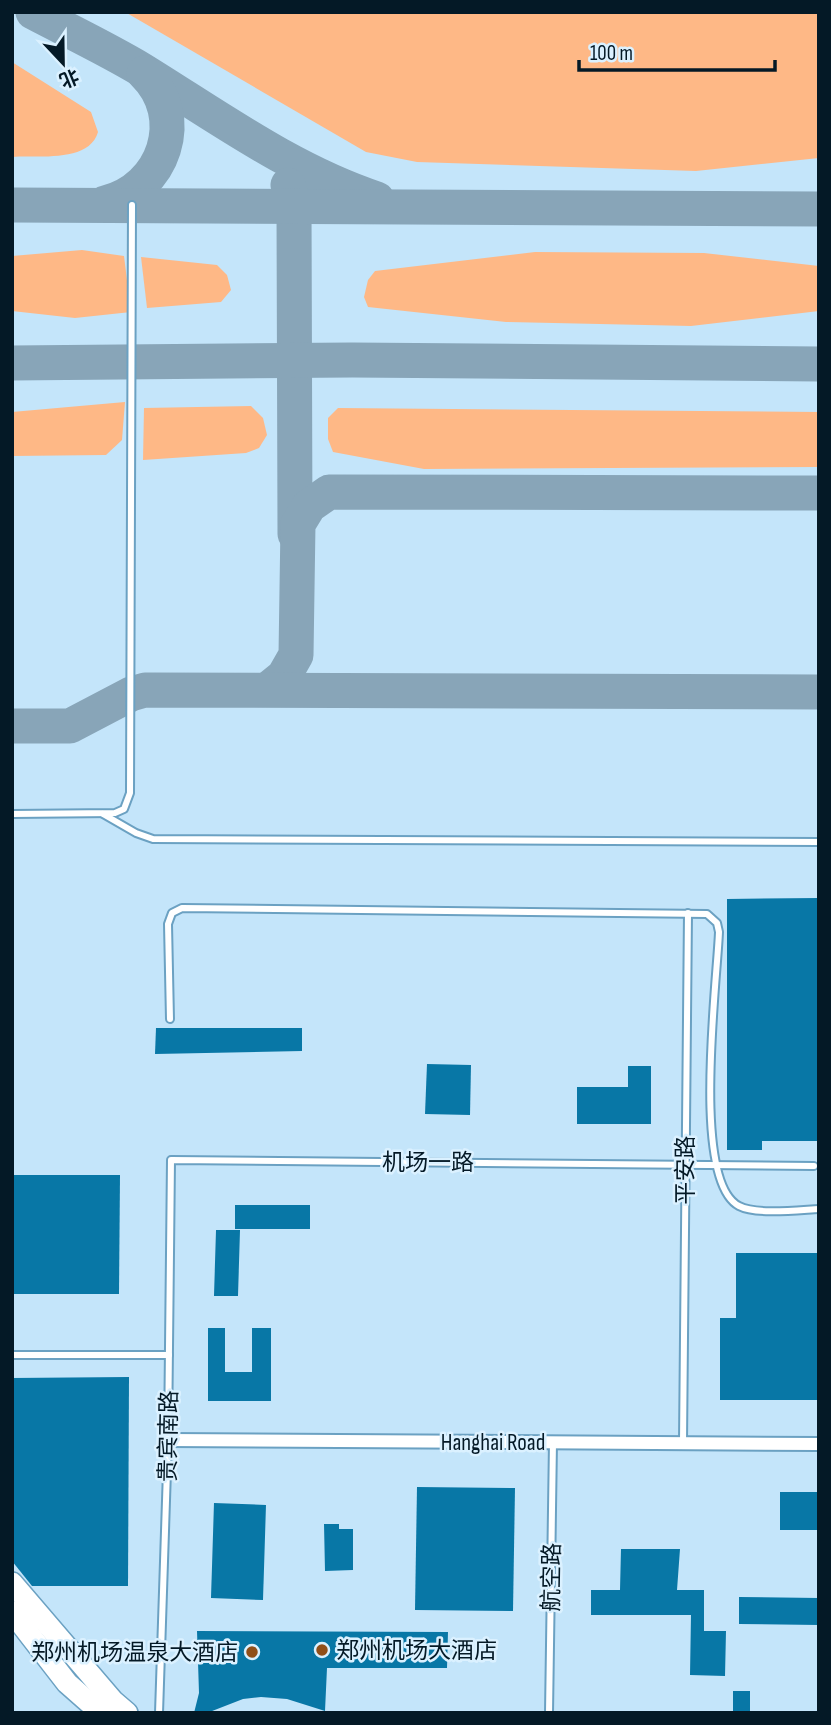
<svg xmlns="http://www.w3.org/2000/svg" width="831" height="1725" viewBox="0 0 831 1725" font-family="'Sofia Sans Condensed','Noto Sans SC',sans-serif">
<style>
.green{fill:#feb886}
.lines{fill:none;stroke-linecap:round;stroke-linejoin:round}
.taxiway{stroke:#88a5b8;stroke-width:35}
.building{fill:#0877a6}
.lane-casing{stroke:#6ba1c2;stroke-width:10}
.street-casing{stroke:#6ba1c2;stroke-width:16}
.primary-casing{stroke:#6ba1c2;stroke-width:24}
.lane{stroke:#fff;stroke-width:6}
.street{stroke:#fff;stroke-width:12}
.primary{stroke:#fff;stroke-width:21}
.poi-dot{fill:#904f19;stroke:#dbf1ff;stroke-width:2.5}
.labels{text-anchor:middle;stroke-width:5;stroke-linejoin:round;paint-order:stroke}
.street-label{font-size:23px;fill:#041926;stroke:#dbf1ff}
.poi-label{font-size:23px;fill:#041926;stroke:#dbf1ff;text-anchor:start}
</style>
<rect width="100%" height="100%" fill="#c4e5fa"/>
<g class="green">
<path d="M125,12H819V158L696,171L417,162L366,152Z"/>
<path d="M12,62L91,112L98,132C89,163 38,155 12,157Z"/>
<path d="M82,250L124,256L131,312L75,318L12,311V256Z"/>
<path d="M535,252L704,253L819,266V311L691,326L506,322L368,307L364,297L368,280L375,271Z"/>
<path d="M141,257L217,265L227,275L231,290L221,302L147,308Z"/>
<path d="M125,402L122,440L106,455L12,456V412Z"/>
<path d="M251,406L263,418L267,435L259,448L246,453L143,460L144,408Z"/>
<path d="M338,408L819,412V467L424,469L333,452L328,439V418Z"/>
</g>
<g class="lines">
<g class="taxiway">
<path d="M33,12C69,31 107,49 142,70C218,117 292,171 377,199"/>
<path d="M288,185L294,206L295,534"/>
<path d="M105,203C164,189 189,117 144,73"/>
<path d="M12,205L819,209"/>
<path d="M12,363L352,360L819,364"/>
<path d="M268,689L284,676L296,655L298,524L309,506L329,492L819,493"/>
<path d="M12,726H70L131,694L145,690L819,692"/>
</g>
</g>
<g class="building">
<path d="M819,898V1141H762V1150H727V899Z"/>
<path d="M156,1028H302V1051L155,1054Z"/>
<path d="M427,1064L471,1065L470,1115L425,1114Z"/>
<path d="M628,1066H651V1124H577V1087H628Z"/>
<path d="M12,1175H120L119,1294H12Z"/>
<rect x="235" y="1205" width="75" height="24"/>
<path d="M216,1230H240L238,1296H214Z"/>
<path d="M736,1253H819V1400H720V1318H736Z"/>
<path d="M208,1328H225V1372H252V1328H271V1401H208Z"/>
<path d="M129,1377L128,1586H32L12,1561V1378Z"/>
<path d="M417,1487L515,1488L513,1611L415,1610Z"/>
<rect x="780" y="1492" width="39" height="38"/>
<path d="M214,1503L266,1505L263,1600L211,1598Z"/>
<path d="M324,1524H339V1529H353V1570L325,1571Z"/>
<path d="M621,1549H680L677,1590H704V1631H726L725,1676L690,1675L691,1615H591V1590H620Z"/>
<path d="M739,1597L819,1598V1625L739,1624Z"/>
<path d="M197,1631L448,1632L447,1668H327L325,1711L287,1699L261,1697L243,1699L207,1713H194L199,1693Z"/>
<rect x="733" y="1691" width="17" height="22"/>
</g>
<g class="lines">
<defs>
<g id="lane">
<path d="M12,814L115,813L124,809L130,793L132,205"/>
<path d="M103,814L136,833L153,839L819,842"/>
<path d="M170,1019L168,924L172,913L182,908L707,914L717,923L719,932C717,983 691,1181 739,1206C756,1215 799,1210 819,1209"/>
<path d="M12,1355H169"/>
<path d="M683,1443L688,913"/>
<path d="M159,1713L168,1440L171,1160L814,1166"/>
<path d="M549,1713L553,1442"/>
</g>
<path id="street" d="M168,1440L819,1444"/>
<g id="primary">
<path d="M12,1583L113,1701L127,1713"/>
<path d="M12,1612L67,1683L101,1713"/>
</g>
</defs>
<use href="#lane" class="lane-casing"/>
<use href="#street" class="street-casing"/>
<use href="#primary" class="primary-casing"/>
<use href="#lane" class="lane"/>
<use href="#street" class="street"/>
<use href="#primary" class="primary"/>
</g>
<g class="poi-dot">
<circle cx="322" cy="1650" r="7"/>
<circle cx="252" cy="1652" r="7"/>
</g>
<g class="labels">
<g class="street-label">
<text x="428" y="1170">机场一路</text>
<text transform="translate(685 1170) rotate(-90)" y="8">平安路</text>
<text transform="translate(168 1436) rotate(-89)" y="8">贵宾南路</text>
<text x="493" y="1450">Hanghai Road</text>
<text transform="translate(551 1577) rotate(-89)" y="8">航空路</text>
</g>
<g class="poi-label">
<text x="336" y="1658">郑州机场大酒店</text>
<text x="238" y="1660" text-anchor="end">郑州机场温泉大酒店</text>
</g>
</g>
<rect width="831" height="1725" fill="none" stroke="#041926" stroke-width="28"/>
<g transform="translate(63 63) rotate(158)" stroke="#dbf1ff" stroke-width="5" paint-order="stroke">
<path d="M0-5L12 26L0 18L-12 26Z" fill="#041926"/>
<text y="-10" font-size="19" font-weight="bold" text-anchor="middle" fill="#041926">北</text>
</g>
<path d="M579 60v10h196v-10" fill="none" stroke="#041926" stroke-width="3.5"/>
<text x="590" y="60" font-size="21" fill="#041926" stroke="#dbf1ff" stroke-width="5" paint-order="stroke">100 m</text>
</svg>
